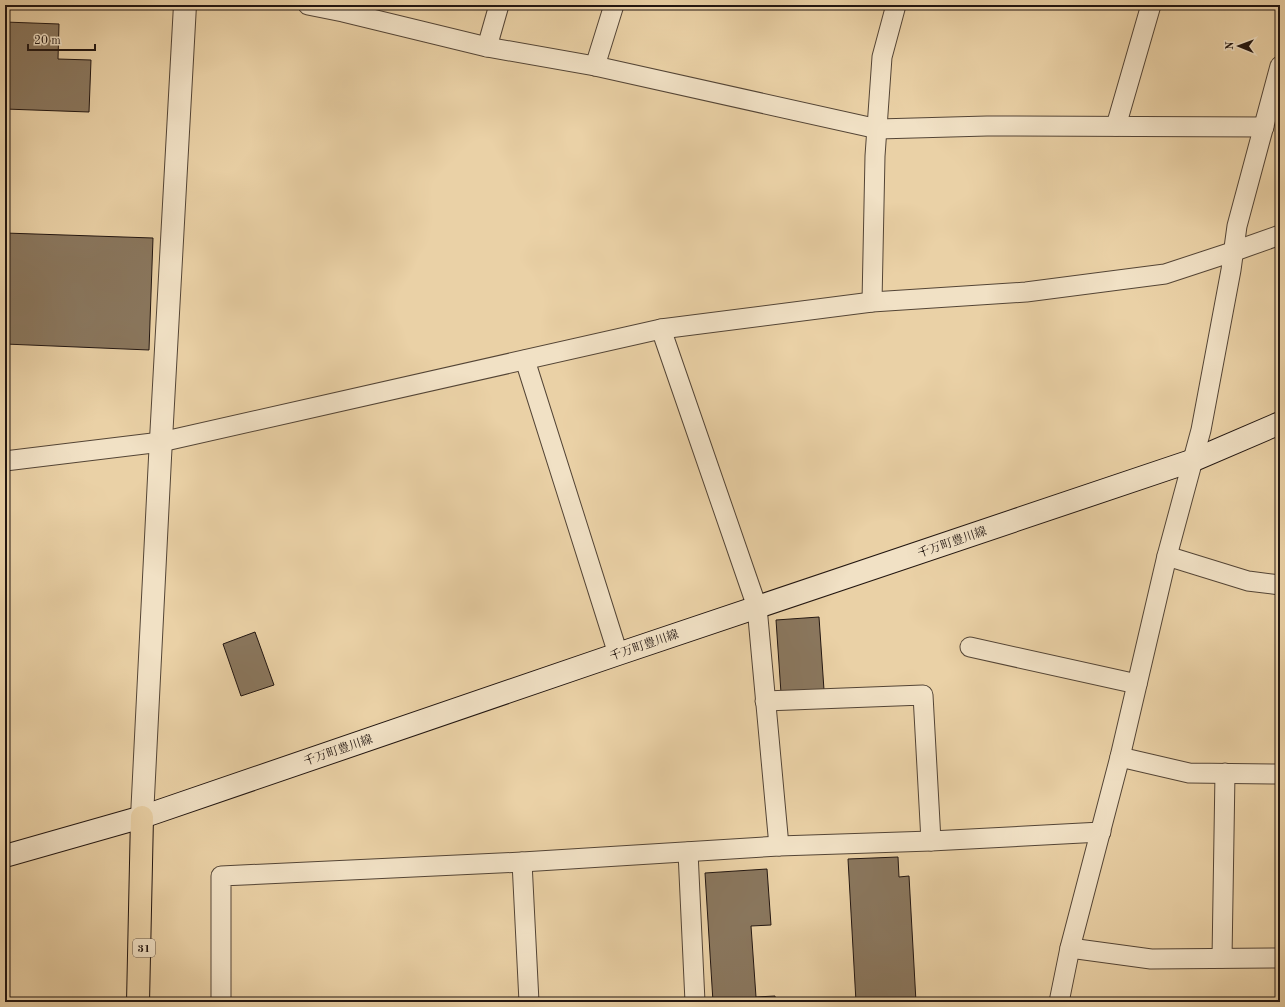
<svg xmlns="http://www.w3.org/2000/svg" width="1285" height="1007" viewBox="0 0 1285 1007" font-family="'Old Standard TT','Noto Serif JP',serif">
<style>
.building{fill:#8a775e;stroke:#221611}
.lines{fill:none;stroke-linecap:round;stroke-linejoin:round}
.minor-casing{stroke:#544536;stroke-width:21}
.tertiary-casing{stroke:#544536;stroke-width:24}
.secondary-casing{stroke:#221611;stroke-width:24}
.primary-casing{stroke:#221611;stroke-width:24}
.minor{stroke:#f1e1c5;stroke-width:19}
.tertiary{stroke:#f1e1c5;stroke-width:22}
.secondary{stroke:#f1e1c5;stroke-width:22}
.primary{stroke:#ead1a6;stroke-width:22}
.labels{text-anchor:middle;stroke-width:3;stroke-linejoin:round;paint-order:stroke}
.shield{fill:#f1e1c5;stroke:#605347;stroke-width:1}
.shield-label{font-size:11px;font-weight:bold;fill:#221611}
.street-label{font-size:12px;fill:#221611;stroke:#f1e1c5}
</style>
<rect width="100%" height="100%" fill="#ead1a6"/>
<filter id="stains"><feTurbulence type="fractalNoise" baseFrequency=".005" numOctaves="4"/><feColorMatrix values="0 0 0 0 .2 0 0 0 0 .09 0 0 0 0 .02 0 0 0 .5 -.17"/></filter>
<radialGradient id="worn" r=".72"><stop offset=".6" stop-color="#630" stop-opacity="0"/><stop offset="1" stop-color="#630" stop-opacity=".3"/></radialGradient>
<g class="building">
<path d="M5,22L59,24L58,59L91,60L89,112L5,109Z"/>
<path d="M5,233L153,238L149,350L5,344Z"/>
<path d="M819,617L824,690L781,693L776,620Z"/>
<path d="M255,632L274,685L241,696L223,644Z"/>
<path d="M898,857L899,877L909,876L916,1002H856L848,859Z"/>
<path d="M767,869L771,925L751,926L756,997L775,996L776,1002H713L705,873Z"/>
</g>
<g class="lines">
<defs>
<g id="minor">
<path d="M308,5L343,12L487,47L595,66L878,129L987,126L1264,127"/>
<path d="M487,47L499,5"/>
<path d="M595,66L614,5"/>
<path d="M1116,126L1151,5"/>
<path d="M872,302L875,156L882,57L896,5"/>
<path d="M661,329L757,607L779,846"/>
<path d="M525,360L618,654"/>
<path d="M5,461L161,442L661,329L872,302L1026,292L1165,274L1232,252L1280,235"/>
<path d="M1167,556L1248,581L1280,585"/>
<path d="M970,647L1137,684"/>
<path d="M765,701L923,695L931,841"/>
<path d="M1120,757L1189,773L1280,774"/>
<path d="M688,852L695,1002"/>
<path d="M522,862L529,1002"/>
<path d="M1070,948L1151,959L1280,958"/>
<path d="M1222,958L1225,773"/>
<path d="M221,1002V876L522,862L779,846L931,841L1101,832"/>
<path d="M1059,1002L1070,948L1120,757L1167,556L1201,430L1231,270L1237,226L1280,66"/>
</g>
<path id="tertiary" d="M142,817L160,458L185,5"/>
<path id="secondary" d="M5,856L142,817L618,654L1194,460L1280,423"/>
<path id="primary" d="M138,1002L142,817"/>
</defs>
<use href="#minor" class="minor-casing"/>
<use href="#tertiary" class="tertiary-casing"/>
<use href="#secondary" class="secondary-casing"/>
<use href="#primary" class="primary-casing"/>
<use href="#minor" class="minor"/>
<use href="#tertiary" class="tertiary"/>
<use href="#secondary" class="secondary"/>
<use href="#primary" class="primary"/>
</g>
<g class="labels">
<rect class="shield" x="133" y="939" width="22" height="18" rx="3"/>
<g class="shield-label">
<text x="144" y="952">31</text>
</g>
<g class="street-label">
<text transform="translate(952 542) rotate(-19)" y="4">千万町豊川線</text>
<text transform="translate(644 645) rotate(-19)" y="4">千万町豊川線</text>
<text transform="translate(338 750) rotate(-19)" y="4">千万町豊川線</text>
</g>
</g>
<rect width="1285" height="1007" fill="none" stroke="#ead1a6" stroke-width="20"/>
<rect x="6" y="6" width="1273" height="995" fill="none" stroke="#221611" stroke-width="2"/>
<rect x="10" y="10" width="1265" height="987" fill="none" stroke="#221611"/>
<g transform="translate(1239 46) rotate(271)" stroke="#f1e1c5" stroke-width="3" paint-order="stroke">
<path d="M0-3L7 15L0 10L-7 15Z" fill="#221611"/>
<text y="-6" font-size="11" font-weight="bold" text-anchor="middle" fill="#221611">N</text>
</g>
<path d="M28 44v6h67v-6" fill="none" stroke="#221611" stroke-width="2"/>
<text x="34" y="44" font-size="12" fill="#221611" stroke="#f1e1c5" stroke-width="3" paint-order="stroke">20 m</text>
<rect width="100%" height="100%" filter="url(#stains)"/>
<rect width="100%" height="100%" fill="url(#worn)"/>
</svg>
